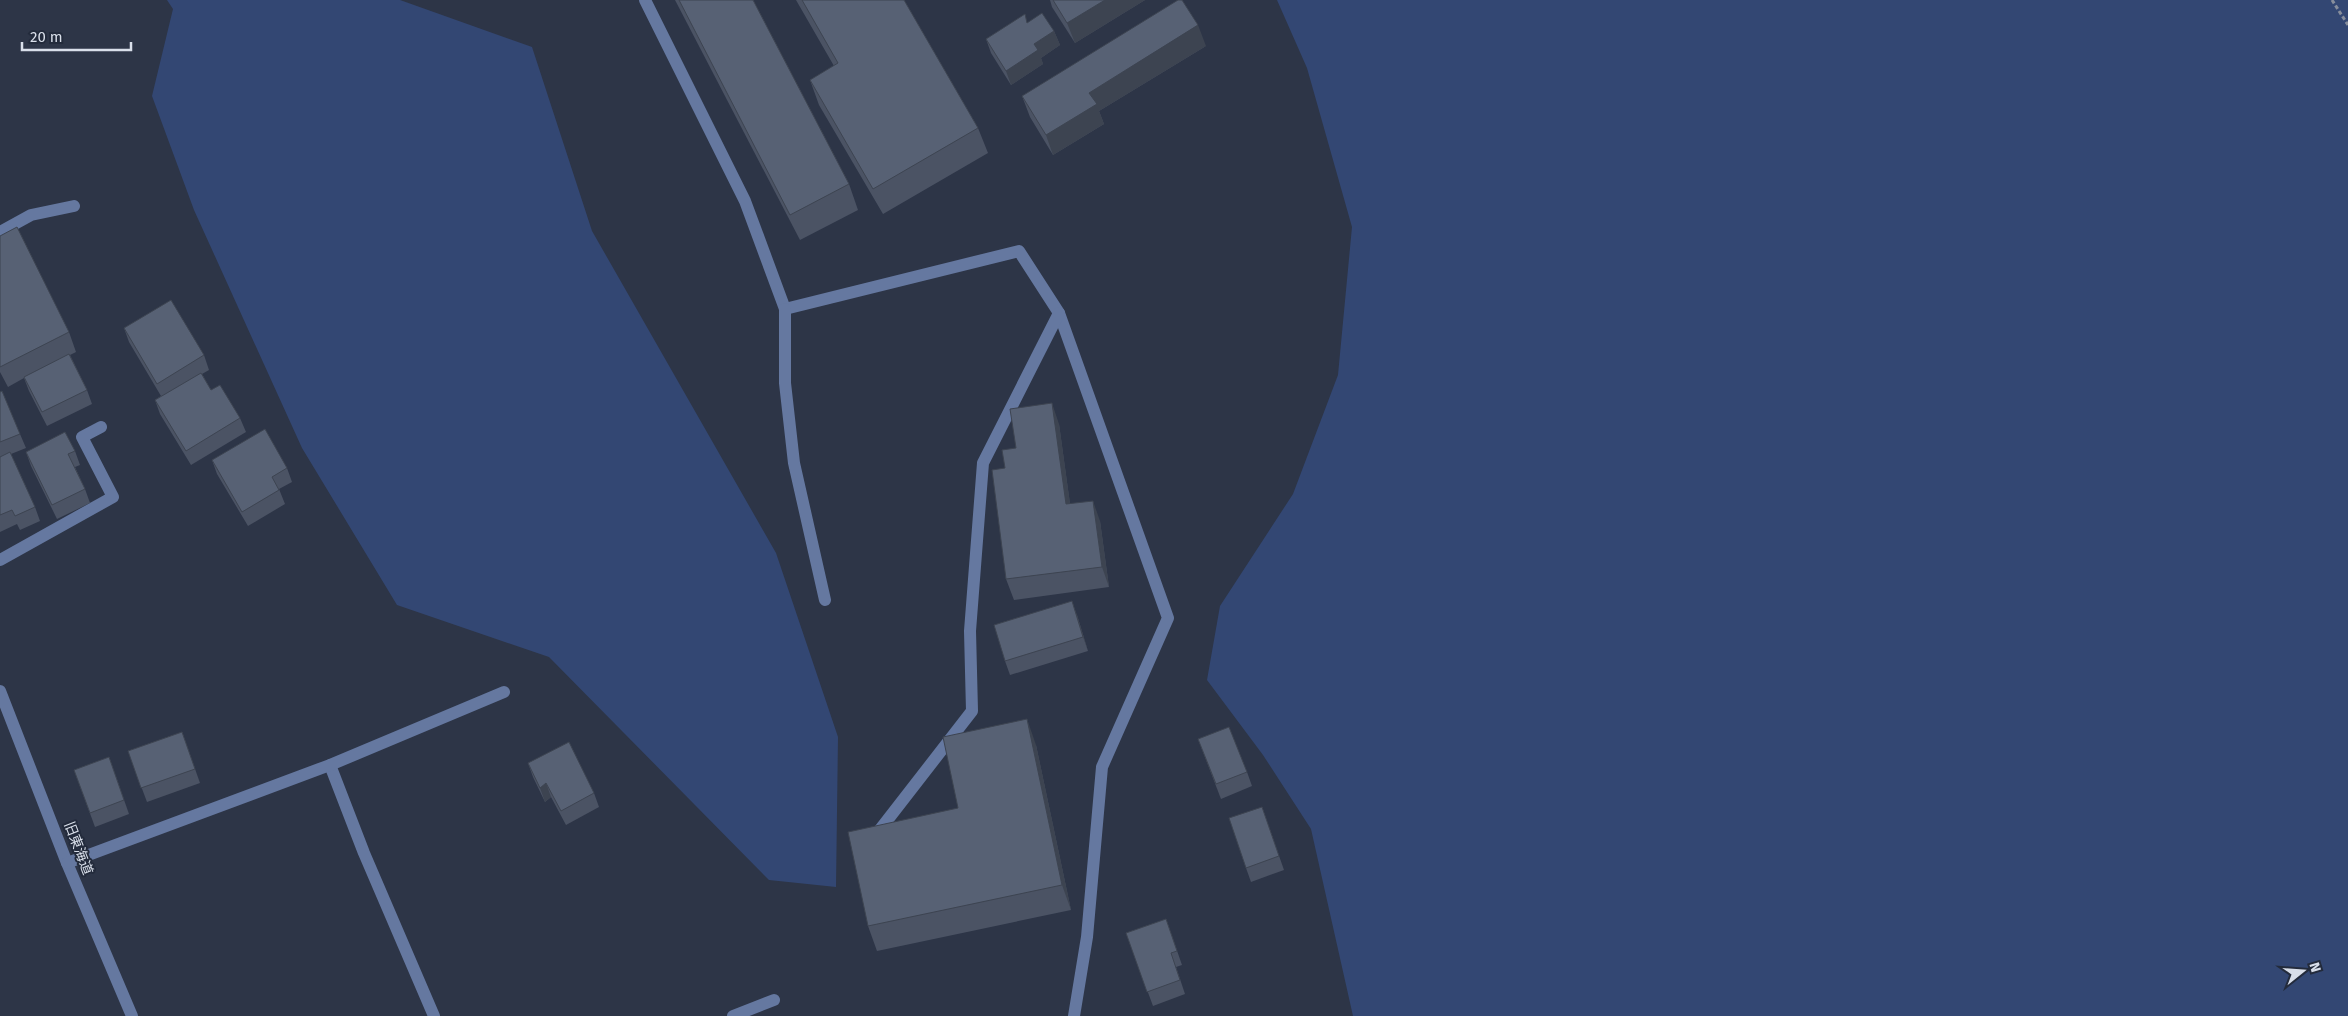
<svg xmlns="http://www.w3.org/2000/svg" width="2348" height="1016" viewBox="0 0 2348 1016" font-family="'Fira Sans','Noto Sans JP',sans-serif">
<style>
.green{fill:#334773}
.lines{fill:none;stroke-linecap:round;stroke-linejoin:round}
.path{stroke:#878e9c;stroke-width:3;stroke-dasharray:4 2.5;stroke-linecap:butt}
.minor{stroke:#6578a0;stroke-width:12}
.wall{fill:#4b5364}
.shaded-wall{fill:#3d4451}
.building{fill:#576174;stroke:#3d4451}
.labels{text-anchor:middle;stroke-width:4;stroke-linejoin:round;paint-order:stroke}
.street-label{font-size:14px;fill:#d9dfea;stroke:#232b3c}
</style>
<rect width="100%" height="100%" fill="#2d3547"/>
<g class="green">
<path d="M167,0H400L532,47L592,231L776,553L838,737L836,887L769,880L549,657L397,605L302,448L194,210L152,96L173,9Z"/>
<path d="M1277,0H2348V1016H1353L1311,829L1263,755L1207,680L1220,606L1293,494L1338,375L1352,227L1307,68Z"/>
</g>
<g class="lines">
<path class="path" d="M2332,0L2348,25"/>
<g class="minor">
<path d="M645,0L745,201L785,309L1019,251L1059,313L1168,618L1102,767L1087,937L1074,1016"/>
<path d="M0,232L31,215L74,206"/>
<path d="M785,309V383L794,463L825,600"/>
<path d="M0,560L113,497L82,437L101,427"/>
<path d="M0,691L67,863L132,1016"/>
<path d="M330,765L364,853L434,1016"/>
<path d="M875,836L972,711L970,631L983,463L1059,313"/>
<path d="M67,863L330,765L504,692"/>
<path d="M733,1016L774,1000"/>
</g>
</g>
<g class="wall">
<path d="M675,0H753L849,184L858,210L800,240Z"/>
<path d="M796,0H904L978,128L988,153L883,214L819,105L810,80L834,66Z"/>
<path d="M1050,0H1145L1075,43L1052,7Z"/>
<path d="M1028,22L1054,31L1060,45L1041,58L1043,64L1011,85L991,53L986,39Z"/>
<path d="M1206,46L1099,111L1104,124L1053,155L1030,117L1022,96Z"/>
<path d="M0,236L69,332L76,352L70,355L87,390L92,404L47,426L29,391L24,378L8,387L0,372Z"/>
<path d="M124,328L204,355L209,370L202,374L211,390L240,418L246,432L191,465L160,414L155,400L161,396L129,342Z"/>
<path d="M0,392L20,434L26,448L11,454L35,507L40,521L20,530L17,524L0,532Z"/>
<path d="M1059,424L1070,504L1100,521L1109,587L1014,600L1006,579L1005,468L1016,448Z"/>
<path d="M75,451L80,465L75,467L85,489L90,503L57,519L31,466L26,452Z"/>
<path d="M212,460L287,468L292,482L279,489L285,504L248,526L217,474Z"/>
<path d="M1077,615L1088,651L1010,675L1005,661Z"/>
<path d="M182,732L200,783L147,802L128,751Z"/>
<path d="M1198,739L1247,772L1252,786L1221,799Z"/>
<path d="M1036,745L1071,910L877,951L868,926L958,808Z"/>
<path d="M109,757L129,814L95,827L74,770Z"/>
<path d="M528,763L594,793L599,807L566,825L551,797L545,802L533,777Z"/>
<path d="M1262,807L1284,870L1251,882L1246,868Z"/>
<path d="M1166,919L1182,965L1176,967L1185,994L1153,1006L1126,933Z"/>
</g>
<g class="shaded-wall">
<path d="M1105,0H1145L1075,43L1067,23Z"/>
<path d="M1198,25L1206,46L1099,111L1104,124L1053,155L1046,135L1089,93Z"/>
<path d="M1054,31L1060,45L1041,58L1043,64L1011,85L1006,71L1034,44Z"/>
<path d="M1052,403L1059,424L1073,525L1066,504Z"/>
<path d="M1093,501L1100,521L1109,587L1102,567Z"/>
<path d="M1072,601L1077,615L1088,651L1083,637Z"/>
<path d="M1027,719L1036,745L1071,910L1062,885Z"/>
<path d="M546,783L551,797L545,802L540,788Z"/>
</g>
<g class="building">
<path d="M679,0H753L849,184L790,215Z"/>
<path d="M802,0H904L978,128L873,189L810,80L838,63Z"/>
<path d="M1053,0H1105L1067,23Z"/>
<path d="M1178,0H1182L1198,25L1089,93L1097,104L1046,135L1022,96Z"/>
<path d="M1042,13L1054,31L1034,44L1038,50L1006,71L986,39L1025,14L1027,23Z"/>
<path d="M17,227L69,332L0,367V236Z"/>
<path d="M171,300L204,355L157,384L124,328Z"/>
<path d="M69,354L87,390L42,412L24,377Z"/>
<path d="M201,373L211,390L220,385L240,418L186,451L155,400Z"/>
<path d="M2,391L20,434L0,442V392Z"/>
<path d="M1052,403L1066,504L1093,501L1102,567L1006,579L992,470L1005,468L1002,450L1016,448L1010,409Z"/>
<path d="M265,429L287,468L272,477L279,490L242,512L212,460Z"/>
<path d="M65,432L75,451L68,454L85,489L52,505L26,452Z"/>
<path d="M10,452L35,507L15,516L12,510L0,515V457Z"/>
<path d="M1072,601L1083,637L1005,661L994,625Z"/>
<path d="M1027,719L1062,885L868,926L848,832L958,808L943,737Z"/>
<path d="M1229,727L1247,772L1216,784L1198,739Z"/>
<path d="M182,732L195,769L141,788L128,751Z"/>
<path d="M569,742L594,793L561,811L546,783L540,788L528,763Z"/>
<path d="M109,757L124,800L90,813L74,770Z"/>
<path d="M1262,807L1279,856L1246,868L1229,818Z"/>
<path d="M1166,919L1177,951L1171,953L1180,980L1147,992L1126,933Z"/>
</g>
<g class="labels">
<g class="street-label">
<text transform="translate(79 848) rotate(69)" y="5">旧東海道</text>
</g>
</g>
<g transform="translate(2303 971) rotate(73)" stroke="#232b3c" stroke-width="4" paint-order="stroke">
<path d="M0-4L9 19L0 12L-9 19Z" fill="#d9dfea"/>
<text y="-8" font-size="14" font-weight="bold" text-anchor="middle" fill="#d9dfea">N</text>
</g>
<path d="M22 42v8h109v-8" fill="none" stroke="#d9dfea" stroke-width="2.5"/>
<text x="30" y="42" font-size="15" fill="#d9dfea" stroke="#232b3c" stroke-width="4" paint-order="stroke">20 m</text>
</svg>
